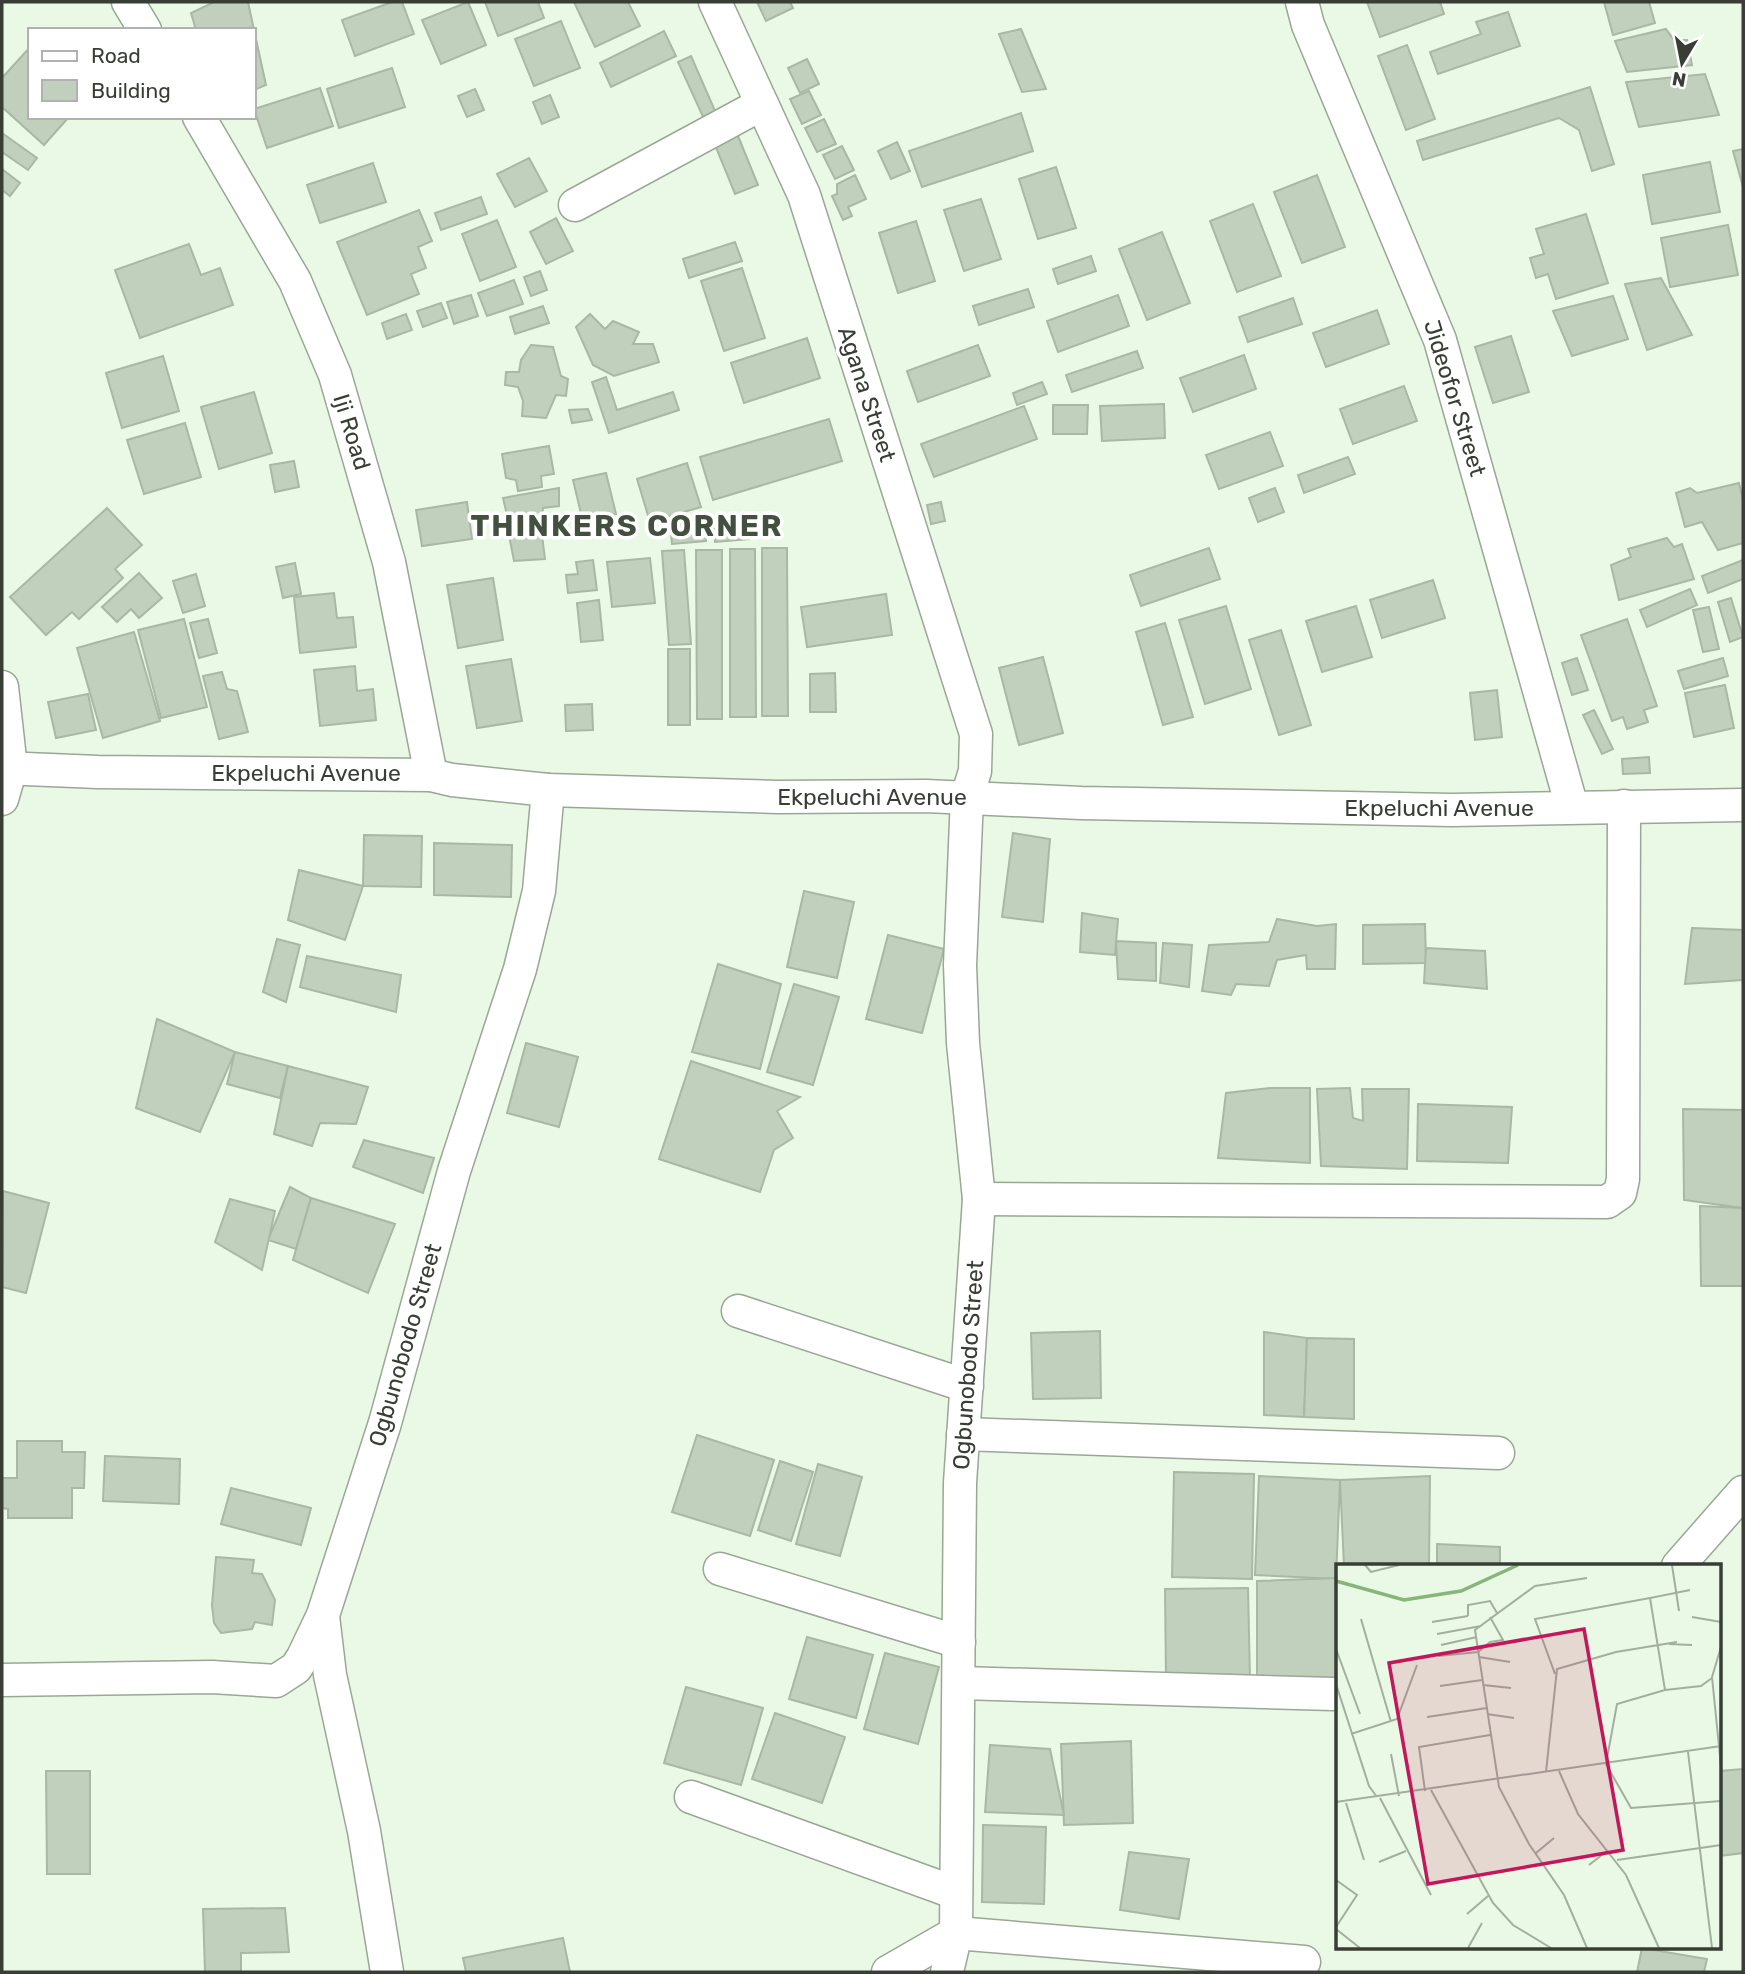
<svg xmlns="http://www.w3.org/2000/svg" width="1745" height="1974" viewBox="0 0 1745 1974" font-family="Rubik,sans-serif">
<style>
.building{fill:#c1d0bd;stroke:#a9b7a4;stroke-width:2}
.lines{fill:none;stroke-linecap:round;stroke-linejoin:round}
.minor-casing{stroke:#99a795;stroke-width:35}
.minor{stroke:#fff;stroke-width:32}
.labels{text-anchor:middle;stroke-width:7;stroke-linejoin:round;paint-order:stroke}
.street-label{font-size:23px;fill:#383e36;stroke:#fff}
.district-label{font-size:30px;font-weight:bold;letter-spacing:2px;fill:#434f3f;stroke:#fff}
.inset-river{fill:none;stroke:#88b579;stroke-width:3.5}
.inset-road{fill:none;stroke:#a3ae9f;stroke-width:2}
.view{fill:#c2185b;fill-opacity:0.15;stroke:#c2185b;stroke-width:3.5}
.inset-edge{fill:none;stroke:#383e36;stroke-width:3.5}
</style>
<rect width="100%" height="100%" fill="#eaf9e5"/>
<g class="building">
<path d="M214,2H248L266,85L254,90V30H196L191,13Z"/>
<path d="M392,2H402L414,34L355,56L342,20Z"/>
<path d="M468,2L486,45L441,64L422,20Z"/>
<path d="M485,2H538L544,18L498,36Z"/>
<path d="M574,2H628L640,26L595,47Z"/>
<path d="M757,2H790L793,8L766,21Z"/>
<path d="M1367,2H1440L1444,14L1380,37Z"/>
<path d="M1604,2H1649L1655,23L1613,35Z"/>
<path d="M1508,12L1520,46L1438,74L1430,52L1481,34L1476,22Z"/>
<path d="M561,21L580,68L534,86L515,39Z"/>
<path d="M1021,29L1046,89L1022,92L999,34Z"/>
<path d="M1666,29L1674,40H1687L1692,65L1627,72L1615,41Z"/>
<path d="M664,31L676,56L611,87L600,63Z"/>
<path d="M1407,45L1435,119L1406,130L1378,56Z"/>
<path d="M30,47V117H69L44,145L2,107V78Z"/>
<path d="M691,56L716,113L704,119L678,62Z"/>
<path d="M807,59L819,84L800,93L788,68Z"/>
<path d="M392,68L405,107L339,128L327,89Z"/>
<path d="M1705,74L1719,115L1639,127L1626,82Z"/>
<path d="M1590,87L1614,164L1592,171L1579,130L1559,118L1423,160L1417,141Z"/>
<path d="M320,88L333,126L267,148L254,109Z"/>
<path d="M475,89L484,110L467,117L458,96Z"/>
<path d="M809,91L821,115L802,124L790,99Z"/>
<path d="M550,95L559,117L542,124L533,102Z"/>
<path d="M1021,113L1033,151L922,187L909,151Z"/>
<path d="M824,119L836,144L817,152L805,128Z"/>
<path d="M736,131L758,185L735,194L713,140Z"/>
<path d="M2,133L37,158L28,170L2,152Z"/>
<path d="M897,142L910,171L891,179L878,151Z"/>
<path d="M842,146L854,170L835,179L823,155Z"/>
<path d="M1743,149V187L1733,151Z"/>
<path d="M529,158L547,191L515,207L497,174Z"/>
<path d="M1710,162L1720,212L1652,224L1643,175Z"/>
<path d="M373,163L386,202L320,223L307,185Z"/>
<path d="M1056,167L1076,228L1038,239L1019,179Z"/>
<path d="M2,169L20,183L10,196L2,190Z"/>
<path d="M855,175L866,199L848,207L852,216L843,220L832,196L837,194V184Z"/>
<path d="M1317,175L1345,247L1302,263L1274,192Z"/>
<path d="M481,197L487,214L441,230L435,213Z"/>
<path d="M981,199L1001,259L964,271L944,210Z"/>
<path d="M1253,204L1281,276L1237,292L1210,221Z"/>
<path d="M419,210L432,241L418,247L426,268L411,274L419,294L367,315L337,242Z"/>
<path d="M1586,214L1608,283L1556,299L1548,274L1536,278L1530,258L1544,254L1536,229Z"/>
<path d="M556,218L573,251L546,264L530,232Z"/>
<path d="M497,220L516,267L480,281L462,234Z"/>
<path d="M916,221L935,281L898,293L879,233Z"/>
<path d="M1728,225L1738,275L1670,287L1661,238Z"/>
<path d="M1162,232L1190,303L1147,320L1119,249Z"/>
<path d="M735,242L742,261L689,278L683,259Z"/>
<path d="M189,244L201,275L220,268L233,305L140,338L115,270Z"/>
<path d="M1091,256L1096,271L1058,284L1053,269Z"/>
<path d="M742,268L765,338L724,351L701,281Z"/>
<path d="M540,271L547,290L531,296L524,277Z"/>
<path d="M1661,278L1692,335L1647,350L1625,284Z"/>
<path d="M514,280L523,304L487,316L478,293Z"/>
<path d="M1028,289L1034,307L979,325L973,306Z"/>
<path d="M471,295L478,316L454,324L447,302Z"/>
<path d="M1118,295L1129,326L1058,352L1047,321Z"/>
<path d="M1613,296L1628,339L1572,356L1553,311Z"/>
<path d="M1293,298L1302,324L1248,342L1239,317Z"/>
<path d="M441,303L447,318L423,327L417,311Z"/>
<path d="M543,306L549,323L515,334L510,317Z"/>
<path d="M1377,310L1389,344L1326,367L1313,333Z"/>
<path d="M406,314L412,330L387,339L382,323Z"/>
<path d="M590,314L605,329L613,321L639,332L633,344H653L659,362L614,376L593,365L576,327Z"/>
<path d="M1511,336L1529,392L1493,403L1475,347Z"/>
<path d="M807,338L820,378L744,403L731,363Z"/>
<path d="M531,345L553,347L561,376L568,379L566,396L556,395L546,418L522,416L523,401L518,387L505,385L506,372H519L521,360Z"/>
<path d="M978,345L990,376L918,402L907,371Z"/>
<path d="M1137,351L1143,368L1072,392L1066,375Z"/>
<path d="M1244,355L1256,389L1193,412L1180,378Z"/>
<path d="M163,356L179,411L122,428L106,373Z"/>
<path d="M606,377L617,410L673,392L679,410L609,433L592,382Z"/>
<path d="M1042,382L1047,394L1017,405L1013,393Z"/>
<path d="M1404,386L1417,421L1353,444L1340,409Z"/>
<path d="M254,392L272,453L219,469L201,407Z"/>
<path d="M1164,404L1165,438L1102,441L1100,406Z"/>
<path d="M1053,405H1088L1087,434H1053Z"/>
<path d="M1024,406L1037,439L934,477L921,444Z"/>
<path d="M588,409L592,420L572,423L569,410Z"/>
<path d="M829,419L842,461L713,500L700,457Z"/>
<path d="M185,423L201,477L144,494L127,440Z"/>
<path d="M1270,432L1283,466L1219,489L1206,455Z"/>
<path d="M549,446L554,474L541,476L542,487L518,491L516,480L506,478L502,454Z"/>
<path d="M1348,457L1355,474L1304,493L1298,475Z"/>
<path d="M294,461L299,487L275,492L270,465Z"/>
<path d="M687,463L701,507L650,522L637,479Z"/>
<path d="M606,473L616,514L583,522L573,480Z"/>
<path d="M1739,483L1743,500V543L1718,550L1702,522L1685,527L1676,493L1690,488L1697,493Z"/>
<path d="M559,488V506L543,508L542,519L509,524L503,498Z"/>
<path d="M1275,488L1284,512L1258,522L1249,498Z"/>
<path d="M467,502L472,539L422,546L416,510Z"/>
<path d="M941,502L945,521L931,524L927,505Z"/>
<path d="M107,508L142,545L115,569L123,578L79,619L72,612L46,635L10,597Z"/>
<path d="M748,521L749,539L715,542L713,524Z"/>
<path d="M705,522L706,541L672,544L670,525Z"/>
<path d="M541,527L545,559L514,561L508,530Z"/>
<path d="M1667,538L1674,547L1682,544L1694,579L1619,600L1611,565L1631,557L1628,549Z"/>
<path d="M762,548H787L788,716H762Z"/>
<path d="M1209,548L1220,579L1141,606L1130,575Z"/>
<path d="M730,549H755L756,717H730Z"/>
<path d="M684,550L691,644L669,645L662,551Z"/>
<path d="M696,550H722V719H697Z"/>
<path d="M650,558L655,603L612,607L607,562Z"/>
<path d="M593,560L597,590L568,593L566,575L578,574L576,562Z"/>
<path d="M1743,560V579L1708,593L1702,576Z"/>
<path d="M295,563L301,594L283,598L276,567Z"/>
<path d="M139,573L162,598L139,618L131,609L117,622L102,607Z"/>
<path d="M196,574L205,606L183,613L173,581Z"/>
<path d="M493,578L503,640L458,648L447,585Z"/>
<path d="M1433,580L1445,618L1382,638L1370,600Z"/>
<path d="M1690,589L1697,605L1647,627L1640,610Z"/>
<path d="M334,593L337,618L353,617L356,647L300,653L294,597Z"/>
<path d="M886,594L892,635L807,647L801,607Z"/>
<path d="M1731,598L1743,637L1730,642L1718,602Z"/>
<path d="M599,600L603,640L581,642L577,603Z"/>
<path d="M1226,606L1251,689L1205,704L1179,620Z"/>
<path d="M1356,606L1372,657L1322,672L1306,621Z"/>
<path d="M1709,607L1719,649L1703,652L1693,610Z"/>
<path d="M184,619L207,707L161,718L138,630Z"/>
<path d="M208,619L217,653L199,658L190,623Z"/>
<path d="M1627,619L1657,706L1644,710L1648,722L1627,729L1623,717L1612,721L1581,635Z"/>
<path d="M1165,623L1193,717L1163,725L1136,632Z"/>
<path d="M1281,630L1311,725L1279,735L1249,640Z"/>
<path d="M134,632L160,721L103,738L77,648Z"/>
<rect x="668" y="649" width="22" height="76"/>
<path d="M1043,657L1063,733L1019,745L999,668Z"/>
<path d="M1577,658L1588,690L1572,695L1562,663Z"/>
<path d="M1723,658L1728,676L1684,689L1678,671Z"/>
<path d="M511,659L522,721L477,728L466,666Z"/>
<path d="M355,666L357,691L373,689L376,720L320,726L314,670Z"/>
<path d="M222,672L227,689L237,691L248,732L219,739L203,676Z"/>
<path d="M835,673L836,712H810V674Z"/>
<path d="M1725,685L1734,728L1694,737L1685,693Z"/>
<path d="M1497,690L1502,737L1475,740L1470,693Z"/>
<path d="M88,694L96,730L56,738L48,702Z"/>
<path d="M592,704L593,730L566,731L565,705Z"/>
<path d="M1594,710L1613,749L1602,754L1583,715Z"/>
<path d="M1649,757L1650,773L1623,774L1622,759Z"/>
<path d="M1013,833L1050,839L1043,922L1002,917Z"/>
<path d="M364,835L422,836L421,887L363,886Z"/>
<path d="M434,843L512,845L511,897L434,895Z"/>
<path d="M299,870L363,886L345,940L288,920Z"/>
<path d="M804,891L854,902L837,978L787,967Z"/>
<path d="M1082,913L1118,919L1115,955L1080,952Z"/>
<path d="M1277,919L1317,926L1336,924L1335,969H1307L1306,955L1277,960L1269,986L1236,984L1231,995L1202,991L1209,945L1269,942Z"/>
<path d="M1425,924L1426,963L1363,964V925Z"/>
<path d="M1692,928L1743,930V980L1685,984Z"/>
<path d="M888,935L944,949L922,1033L866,1019Z"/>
<path d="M277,939L300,945L286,1002L263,992Z"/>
<path d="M1116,941L1156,943V981L1118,979Z"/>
<path d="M1163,943L1192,945L1189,987L1160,983Z"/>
<path d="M1426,948L1485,951L1487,989L1424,983Z"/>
<path d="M307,956L401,975L396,1012L300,987Z"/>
<path d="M718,964L781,984L760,1069L692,1052Z"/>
<path d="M794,984L839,997L813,1085L767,1072Z"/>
<path d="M157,1019L235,1052L200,1132L136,1108Z"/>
<path d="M526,1043L578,1057L559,1127L507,1113Z"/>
<path d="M235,1052L288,1066L280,1098L227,1084Z"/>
<path d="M691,1061L800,1097L777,1111L793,1138L774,1150L760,1192L659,1159Z"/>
<path d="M288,1066L368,1087L356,1124L320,1123L312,1146L274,1134Z"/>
<path d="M1270,1088H1310V1163L1218,1158L1226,1093Z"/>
<path d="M1350,1088L1353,1118L1363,1121L1362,1089H1409L1407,1169L1321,1166L1317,1089Z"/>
<path d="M1418,1104L1512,1107L1508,1163L1417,1161Z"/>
<path d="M1683,1109L1743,1110V1208L1684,1200Z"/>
<path d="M364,1140L434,1158L423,1193L353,1167Z"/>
<path d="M290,1187L311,1198L296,1249L268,1240Z"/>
<path d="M3,1191L49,1203L26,1293L2,1287Z"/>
<path d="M311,1198L395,1224L368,1293L293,1260Z"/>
<path d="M230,1199L275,1211L262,1270L215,1242Z"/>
<path d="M1700,1206L1743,1208V1286H1701Z"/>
<path d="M1100,1331L1101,1398L1033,1399L1031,1333Z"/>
<path d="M1264,1332L1307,1338L1304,1417L1264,1415Z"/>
<path d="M1307,1338L1354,1339V1419L1304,1417Z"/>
<path d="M697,1435L774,1460L750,1536L672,1512Z"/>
<path d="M17,1441H62V1452H85L84,1488H72V1518H8V1509L2,1508V1478H17Z"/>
<path d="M105,1456L180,1459L179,1504L103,1501Z"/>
<path d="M780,1461L813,1472L791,1541L758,1530Z"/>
<path d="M818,1464L862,1477L840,1556L796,1544Z"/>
<path d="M1174,1472L1254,1474L1252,1579L1172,1577Z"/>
<path d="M1259,1476L1340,1480L1336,1579L1255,1575Z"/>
<path d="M1430,1476L1429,1566H1344L1340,1480Z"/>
<path d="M231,1488L311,1508L301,1545L221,1524Z"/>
<path d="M1437,1544L1500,1547V1566H1437Z"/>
<path d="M216,1557L254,1560L252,1573L262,1574L275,1600L272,1625L255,1622L252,1629L221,1633L214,1623L212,1605Z"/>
<path d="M1337,1578V1680L1257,1679V1581Z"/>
<path d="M1248,1588L1250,1679L1166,1680L1165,1589Z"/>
<path d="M807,1637L873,1655L856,1718L789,1699Z"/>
<path d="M885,1653L939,1667L918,1744L864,1729Z"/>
<path d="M686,1687L763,1708L741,1785L664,1763Z"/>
<path d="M775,1713L845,1737L822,1803L752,1779Z"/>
<path d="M1131,1741L1133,1823L1064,1825L1061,1744Z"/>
<path d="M990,1745L1050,1749L1064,1815L985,1812Z"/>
<path d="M1743,1769V1853L1719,1856V1771Z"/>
<path d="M46,1771H90V1874H47Z"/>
<path d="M983,1825L1046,1827L1044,1904L982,1902Z"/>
<path d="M1129,1852L1189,1859L1179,1919L1120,1910Z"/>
<path d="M285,1908L289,1952L241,1953V1972H205L203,1909Z"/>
<path d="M563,1938L570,1972H466L463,1958Z"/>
<path d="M1642,1948L1707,1959L1704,1972H1637Z"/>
</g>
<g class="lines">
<defs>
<g id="minor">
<path d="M128,2L145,30"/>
<path d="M715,2L804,195L976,734L975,771L967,797L960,965L963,1043L979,1199L960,1483L956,1933L947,1972"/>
<path d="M1302,2L1308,25L1440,340L1572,807"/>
<path d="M199,117L295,281L335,375L389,562L431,775"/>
<path d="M575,205L762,104"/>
<path d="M2,687L11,768L2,799"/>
<path d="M2,768L98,772L431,775L452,780L548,790L778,797L926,796L1081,803L1452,810L1743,805"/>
<path d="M979,1199L1607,1202L1620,1193L1623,1179L1624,806"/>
<path d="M738,1311L967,1386"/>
<path d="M963,1434L1498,1453"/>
<path d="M1678,1566L1743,1492"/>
<path d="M720,1569L959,1642"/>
<path d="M323,1616L330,1675L364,1831L387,1972"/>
<path d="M2,1680L212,1677L276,1681L296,1668L303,1657L323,1615L385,1423L454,1171L520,969L539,891L548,790"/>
<path d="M961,1683L1333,1694"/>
<path d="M691,1797L956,1893"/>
<path d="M888,1972L956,1933L1304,1962"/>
</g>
</defs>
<use href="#minor" class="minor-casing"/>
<use href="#minor" class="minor"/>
</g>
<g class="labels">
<g class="street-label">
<text transform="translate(867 394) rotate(72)" y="8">Agana Street</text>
<text transform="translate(1455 398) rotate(73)" y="8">Jideofor Street</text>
<text transform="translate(352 432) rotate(73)" y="8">Iji Road</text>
<text x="306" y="781">Ekpeluchi Avenue</text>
<text x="872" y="805">Ekpeluchi Avenue</text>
<text x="1439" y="816">Ekpeluchi Avenue</text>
<text transform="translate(405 1345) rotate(-74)" y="8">Ogbunobodo Street</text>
<text transform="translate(968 1365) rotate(-86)" y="8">Ogbunobodo Street</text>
</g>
<g class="district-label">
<text x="627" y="536">THINKERS CORNER</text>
</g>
</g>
<g transform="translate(1336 1564)">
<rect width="385" height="385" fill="#eaf9e5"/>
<path class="inset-river" d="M0,17L68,36L125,27L182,1"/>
<path class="inset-road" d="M29,1L35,8L63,1M336,1L343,47M251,14L199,22L139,66L163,223L193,280L228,331L251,384M354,26L314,34L329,126L281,140L270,200L295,244L385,237M132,52V41L154,37L161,49M356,53L385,58M25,55L55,158M96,58L132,52M101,70L145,62M333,80L356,81M105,81L141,73M385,83L376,113L385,202M0,85L24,150M102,92L142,88L154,78L167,76L154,53M143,93L174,98M219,110L199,55L314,34M0,120L33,222L41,233M147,121L175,124M104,122L146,116M329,126L365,122L376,114M151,150L178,154M91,153L151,144M15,170L61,155L81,101M352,188L376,384M55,190L63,232M223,207L242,250L290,311L323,384M210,208L221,105L280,88L341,78M95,226L157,339L177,361L215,384M89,227L83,183L154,171M44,234L95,331M0,238L385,182M10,239L28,296M200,289L218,274M281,296L385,281M43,298L70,287M253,301L271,287M0,316L21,331L0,363M131,350L152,332M0,365L24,384M132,384L146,359"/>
<path class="view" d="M248,65L287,286L92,320L53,99Z"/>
<rect width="385" height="385" class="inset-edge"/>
</g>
<rect width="1745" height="1974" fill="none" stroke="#383e36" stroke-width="7"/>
<rect x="28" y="28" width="228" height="91" fill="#ffffff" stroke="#afb2af" stroke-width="2"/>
<rect x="42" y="51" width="35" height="10" fill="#ffffff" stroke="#afb2af" stroke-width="2"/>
<text x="91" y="63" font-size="21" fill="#383e36">Road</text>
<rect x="42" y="80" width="35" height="21" fill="#c1d0bd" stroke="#afb2af" stroke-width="2"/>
<text x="91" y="98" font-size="21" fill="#383e36">Building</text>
<g transform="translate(1682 63) rotate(190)" stroke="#ffffff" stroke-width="5" paint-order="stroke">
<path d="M0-5L12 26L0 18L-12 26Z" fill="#383e36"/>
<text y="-10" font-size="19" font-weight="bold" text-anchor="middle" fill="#383e36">N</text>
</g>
</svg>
